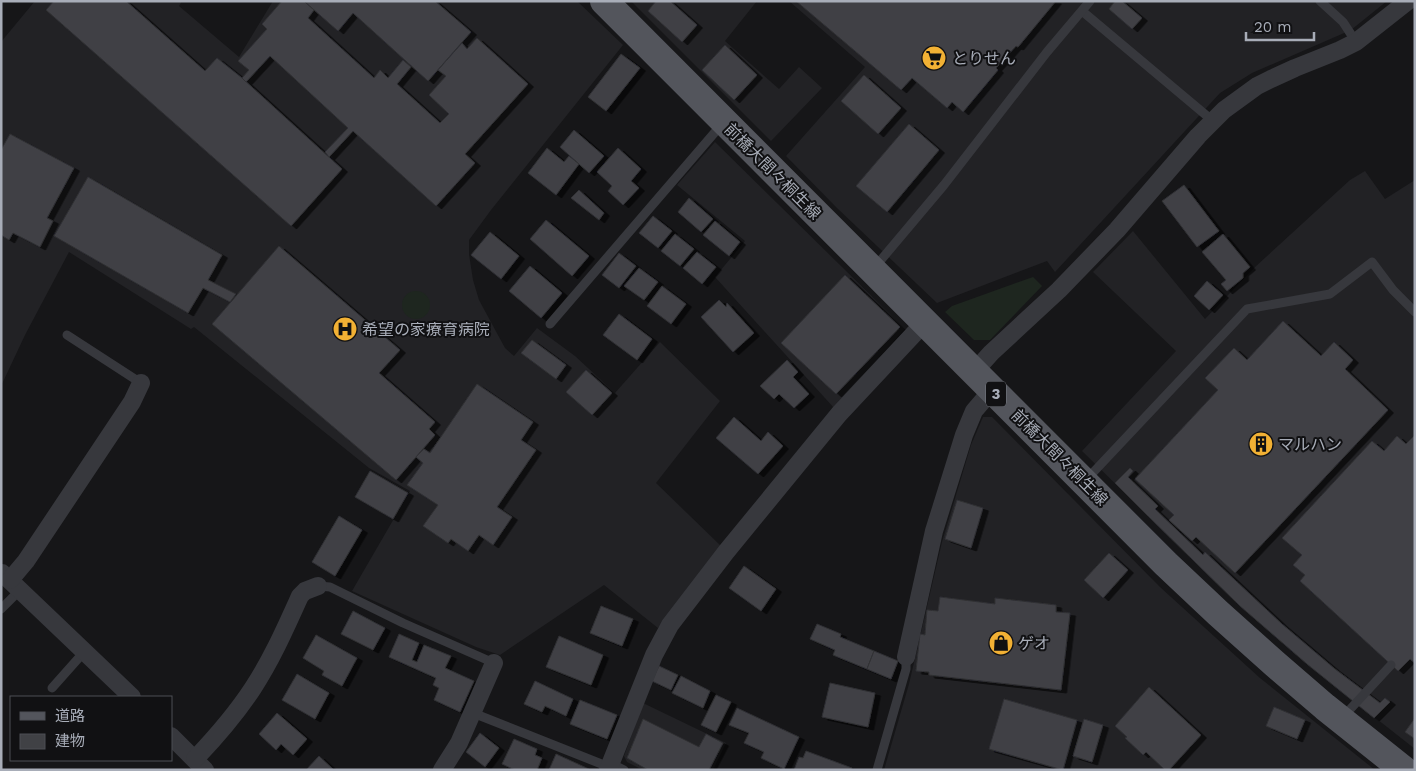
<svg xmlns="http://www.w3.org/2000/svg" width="1416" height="771" viewBox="0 0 1416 771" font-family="'Work Sans','Noto Sans JP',sans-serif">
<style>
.built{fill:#222225}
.green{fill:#1e261f}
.building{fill:#404145;stroke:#303034;filter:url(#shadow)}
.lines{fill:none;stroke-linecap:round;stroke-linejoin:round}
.lane{stroke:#37383d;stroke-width:9}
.street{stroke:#37383d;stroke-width:18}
.primary{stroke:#53555c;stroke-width:28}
.labels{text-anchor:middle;stroke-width:4;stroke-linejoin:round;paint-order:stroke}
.shield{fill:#111113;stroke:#7b7e86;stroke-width:1}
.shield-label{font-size:15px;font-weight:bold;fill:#a8adb8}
.poi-label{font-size:16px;fill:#a8adb8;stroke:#111113;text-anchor:start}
.street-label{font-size:16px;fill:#a8adb8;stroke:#111113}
</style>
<defs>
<filter id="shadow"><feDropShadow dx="5.5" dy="3" stdDeviation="0" flood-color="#0009"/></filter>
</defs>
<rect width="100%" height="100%" fill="#161618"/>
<g class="built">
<path d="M35,1H182L179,6L239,57L273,1H577L623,45L491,210L469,240V254L473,280L479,300L505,348L514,356L537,328L575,356L615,393L660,342L720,401L656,483L722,547L658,628L604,585L500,655L476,647L352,591L410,491L369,468L194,327L191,329L69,252L25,335L1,386V42Z"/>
<path d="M631,1H757L725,41L779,89L799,67L822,88L771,141Z"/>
<path d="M789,1H1387L1351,30L1252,73L1220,93L1055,272L1047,261L937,303L837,208L786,156L865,67Z"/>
<path d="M715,142L905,329L834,408L715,277L745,241L677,185Z"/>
<path d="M1365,171L1385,199L1415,180V749L1307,664L1240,606L1082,451L1176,351L1093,272L1133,231L1205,319L1254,268L1350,180Z"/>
<path d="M983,417H992L1160,587L1260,678L1375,770H884L909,684L942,542L971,445Z"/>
<path d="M643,703L726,743L713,770H643L627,762L624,756Z"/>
</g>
<g class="green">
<path d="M1033,277L1042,286L990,340H974L945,312L952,306Z"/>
<circle cx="416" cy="305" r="14"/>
</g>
<g class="building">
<path d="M54,1H126L205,71L217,58L242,78L342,169L291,226L46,10Z"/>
<path d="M282,1H304L314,10L308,18L374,78L380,70L388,78L403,60L411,67L397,84L440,123L449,114L429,95L446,76L438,70L462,43L467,49L477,38L528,84L465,154L475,163L436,206L353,131L329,157L325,152L348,128L270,56L246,82L242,78L249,70L238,61L267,29L262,24Z"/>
<path d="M304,1H435L471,32L428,81L353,13L338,31Z"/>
<path d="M656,1H670L697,25L682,42L648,11Z"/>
<path d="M796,1H1056L1018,47L1016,46L996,68L998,70L963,112L952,102L947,108L912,78L901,90Z"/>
<path d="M1115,1H1122L1142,18L1132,29L1109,9Z"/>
<path d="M725,45L757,75L734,100L702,70Z"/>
<path d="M621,54L640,68L606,111L588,97Z"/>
<path d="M864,75L901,108L878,134L841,101Z"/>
<path d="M909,124L939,150L887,212L856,186Z"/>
<path d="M574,130L604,156L589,173L560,147Z"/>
<path d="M10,134L74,168L47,218L53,221L40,247L13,233L9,240L1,235V150Z"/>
<path d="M547,148L564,162L569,156L579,164L556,195L528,173Z"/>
<path d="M618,148L641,169L631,181L639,188L623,205L608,191L612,186L597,172Z"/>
<path d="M88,177L222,255L208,280L236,294L230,302L203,288L188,313L54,236Z"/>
<path d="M1184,185L1219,231L1197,247L1162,201Z"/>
<path d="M579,190L604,213L599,220L571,198Z"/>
<path d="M689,198L713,219L701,232L678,212Z"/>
<path d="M653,216L672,231L658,248L639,233Z"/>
<path d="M546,220L589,256L572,276L530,239Z"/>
<path d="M715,221L740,242L729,256L703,235Z"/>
<path d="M490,232L519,256L501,279L471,255Z"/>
<path d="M675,234L694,249L680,266L661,251Z"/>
<path d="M1223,234L1250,267L1243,273V278L1227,291L1221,284L1226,280L1202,252Z"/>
<path d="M279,246L400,350L379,373L435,422L429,429L435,435L396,480L212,324Z"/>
<path d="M697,252L716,267L702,284L683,268Z"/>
<path d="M619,253L636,266L619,288L602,275Z"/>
<path d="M530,266L562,293L541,318L509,291Z"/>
<path d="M639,268L658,282L644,300L624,286Z"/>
<path d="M845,275L900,327L836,394L781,343Z"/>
<path d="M1207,281L1223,295L1209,310L1194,296Z"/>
<path d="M662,286L686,304L671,324L647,306Z"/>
<path d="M719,300L726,307L727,303L754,333L733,352L701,317Z"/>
<path d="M619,314L652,339L637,360L603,335Z"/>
<path d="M1283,321L1321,356L1334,342L1353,360L1345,369L1388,410L1235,573L1196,537L1192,541L1169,520L1174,515L1135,479L1218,390L1205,378L1234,348L1247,360Z"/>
<path d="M532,340L566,365L556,379L521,353Z"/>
<path d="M787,360L798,372L793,377L809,394L794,408L779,394L774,399L760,386Z"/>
<path d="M586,370L612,393L592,415L566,392Z"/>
<path d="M477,384L533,422L521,440L536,450L497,507L512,517L493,545L479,535L468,551L451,539L448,543L423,526L438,505L407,485L423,463L416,457L424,449L430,453Z"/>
<path d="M734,417L761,441L768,432L783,446L758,474L716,438Z"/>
<path d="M1415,435V663L1410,659L1398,671L1300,581L1305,575L1293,565L1302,555L1282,538L1372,441L1384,451L1397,436L1406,444Z"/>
<path d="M1130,468L1133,471L1128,477L1158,506L1155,509L1203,555L1205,552L1282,624L1335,669L1380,703L1385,698L1390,702L1374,718L1307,664L1240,606L1148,516L1115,483Z"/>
<path d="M370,471L408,493L393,519L355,497Z"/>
<path d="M957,500L983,508L971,548L945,539Z"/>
<path d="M339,516L362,530L335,576L312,562Z"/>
<path d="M1109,553L1128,570L1103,598L1084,580Z"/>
<path d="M744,566L776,589L761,611L729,588Z"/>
<path d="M940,597L995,604V598L1056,605V612L1070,613L1061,690L929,675V672L916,671L920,634L925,635L927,610L938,611Z"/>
<path d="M601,606L633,619L622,646L590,633Z"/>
<path d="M353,611L385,628L373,650L341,634Z"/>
<path d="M817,624L841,634L840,637L874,651L867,669L833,655L835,650L810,639Z"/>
<path d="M399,634L419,643L412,660L417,662L424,645L451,656L445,668L474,681L460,712L434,700L439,688L433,685L436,678L389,657Z"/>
<path d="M316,635L357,658L342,686L322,675L324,671L303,658Z"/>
<path d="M559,636L603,655L591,685L546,667Z"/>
<path d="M874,651L898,661L891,679L867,669Z"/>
<path d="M659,666L678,675L671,690L652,681Z"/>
<path d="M297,674L329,693L315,719L282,700Z"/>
<path d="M681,676L710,691L703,708L672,693Z"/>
<path d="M535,681L573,699L566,716L545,706L542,712L524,704Z"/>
<path d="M830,683L875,693L868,727L822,717Z"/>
<path d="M1149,687L1201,735L1169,770H1165L1146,752L1143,755L1125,738L1127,737L1115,726Z"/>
<path d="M716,695L731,702L716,732L701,725Z"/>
<path d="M1004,699L1077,720L1063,770L989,749Z"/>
<path d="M580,700L617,715L607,739L570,724Z"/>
<path d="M1274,707L1305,720L1297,739L1266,726Z"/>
<path d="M737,708L799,737L784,769L761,758L764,752L744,743L749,733L729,725Z"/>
<path d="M277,713L307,739L293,755L281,744L276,750L259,734Z"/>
<path d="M1415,718V739L1405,732Z"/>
<path d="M643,719L699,747L706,734L723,743L709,770H648L627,758Z"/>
<path d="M1084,719L1103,725L1092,762L1073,756Z"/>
<path d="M480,733L499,748L485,767L466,752Z"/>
<path d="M514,739L537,749L535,755L542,758L537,770H515L502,764Z"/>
<path d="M806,751L852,768L851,770H794L799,757L803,758Z"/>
<path d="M556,754L591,770H549Z"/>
<path d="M319,756L334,770H306Z"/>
</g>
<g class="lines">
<g class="lane">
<path d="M1320,1L1343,22L1356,42"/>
<path d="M1082,11L1213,121"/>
<path d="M875,267L944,185L1047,52L1090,1"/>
<path d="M550,324L722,124"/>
<path d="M67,335L141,383"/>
<path d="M1086,480L1247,309L1330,294L1372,262L1393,290L1415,312"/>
<path d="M318,586L330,587L403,623L494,663"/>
<path d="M1,609L20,590"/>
<path d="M52,688L84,652"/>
<path d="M473,713L609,767"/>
<path d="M1342,718L1391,665"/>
<path d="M610,763L624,770"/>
<path d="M877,770L906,669V657"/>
</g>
<g class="street">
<path d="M974,372L991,353L1059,290L1117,230L1198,136L1224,110L1257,86L1271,79L1295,68L1340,50L1356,42L1408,1"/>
<path d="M2,573L132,697"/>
<path d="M10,580L26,561L132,402L141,383"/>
<path d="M906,657L934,531L964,435L974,411L992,390"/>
<path d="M171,736L205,770"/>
<path d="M195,759C216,737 236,714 253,688C272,659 286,627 300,596L305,591L318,586"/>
<path d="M442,770L459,743L494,663"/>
<path d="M608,770L654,655L670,625L726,552L839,414L925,322"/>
</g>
<path class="primary" d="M604,1L1166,564L1218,613L1275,664L1325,707L1404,770"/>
</g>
<defs>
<symbol id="supermarket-disc" viewBox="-11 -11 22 22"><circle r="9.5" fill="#f2b134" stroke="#111113"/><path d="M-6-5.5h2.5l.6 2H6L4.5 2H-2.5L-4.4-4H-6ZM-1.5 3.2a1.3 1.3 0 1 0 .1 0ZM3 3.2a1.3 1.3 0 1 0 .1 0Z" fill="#111"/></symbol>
<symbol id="hospital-disc" viewBox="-11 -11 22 22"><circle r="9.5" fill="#f2b134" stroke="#111113"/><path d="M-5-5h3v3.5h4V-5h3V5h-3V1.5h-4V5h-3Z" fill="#111"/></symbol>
<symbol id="building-disc" viewBox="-11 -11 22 22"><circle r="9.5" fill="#f2b134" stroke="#111113"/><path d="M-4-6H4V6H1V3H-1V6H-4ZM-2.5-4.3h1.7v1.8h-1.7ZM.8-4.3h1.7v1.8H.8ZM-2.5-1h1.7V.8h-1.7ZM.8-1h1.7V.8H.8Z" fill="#111"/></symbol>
<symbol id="shop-disc" viewBox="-11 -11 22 22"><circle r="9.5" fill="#f2b134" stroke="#111113"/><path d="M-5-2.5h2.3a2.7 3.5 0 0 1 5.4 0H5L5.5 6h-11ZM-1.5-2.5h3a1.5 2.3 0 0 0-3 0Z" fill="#111"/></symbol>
</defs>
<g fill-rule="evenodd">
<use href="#supermarket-disc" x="920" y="44" width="28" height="28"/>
<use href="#hospital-disc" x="331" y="315" width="28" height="28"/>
<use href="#building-disc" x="1247" y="430" width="28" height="28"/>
<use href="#shop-disc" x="987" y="629" width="28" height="28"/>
</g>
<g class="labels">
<rect class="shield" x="986" y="381.5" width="20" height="25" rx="4"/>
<g class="shield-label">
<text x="996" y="399">3</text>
</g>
<g class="poi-label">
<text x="952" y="64">とりせん</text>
<text x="362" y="335">希望の家療育病院</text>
<text x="1278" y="450">マルハン</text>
<text x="1018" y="649">ゲオ</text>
</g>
<g class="street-label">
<text transform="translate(773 171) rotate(45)" y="6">前橋大間々桐生線</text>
<text transform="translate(1060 457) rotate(45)" y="6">前橋大間々桐生線</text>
</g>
</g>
<rect width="1416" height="771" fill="none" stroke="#a8adb8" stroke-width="5"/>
<rect x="10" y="696" width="162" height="65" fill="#111113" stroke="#4d4f55"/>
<rect x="20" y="712" width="25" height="8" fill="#53555c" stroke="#4d4f55"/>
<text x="55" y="721" font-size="15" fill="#a8adb8">道路</text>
<rect x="20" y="734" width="25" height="15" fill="#404145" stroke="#4d4f55"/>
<text x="55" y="746" font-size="15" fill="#a8adb8">建物</text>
<path d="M1246 32v8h68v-8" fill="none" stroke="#a8adb8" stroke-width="2.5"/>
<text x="1254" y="32" font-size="15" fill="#a8adb8" stroke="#111113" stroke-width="4" paint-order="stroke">20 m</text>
</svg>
